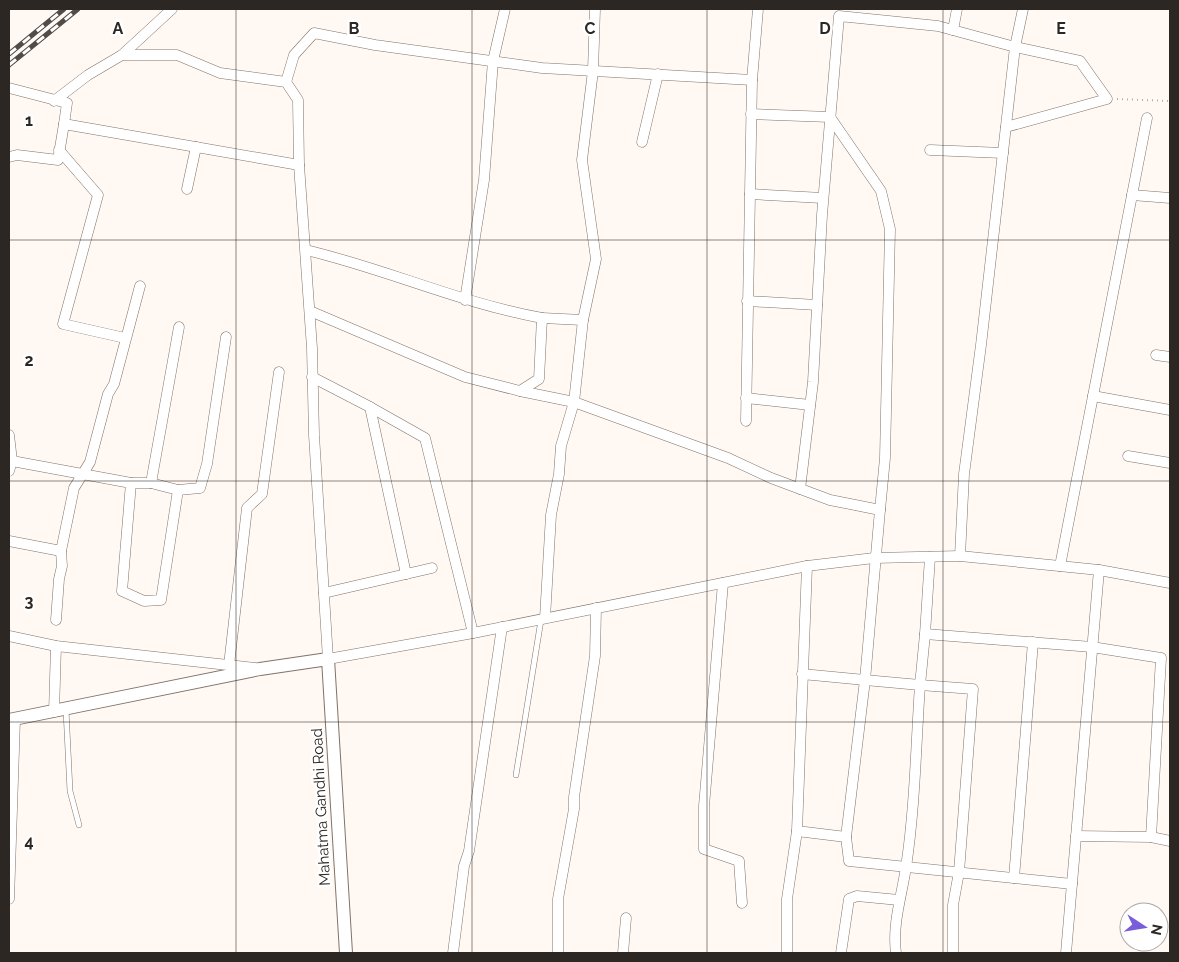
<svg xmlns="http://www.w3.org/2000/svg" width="1179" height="962" viewBox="0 0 1179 962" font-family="Raleway,sans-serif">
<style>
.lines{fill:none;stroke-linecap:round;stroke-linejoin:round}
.service-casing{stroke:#817369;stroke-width:6}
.minor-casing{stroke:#817369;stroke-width:11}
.tertiary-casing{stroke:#817369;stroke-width:14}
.path{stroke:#b2aca7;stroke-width:2;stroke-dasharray:1 4;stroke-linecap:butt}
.service{stroke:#fff;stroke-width:5}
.minor{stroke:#fff;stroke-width:10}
.tertiary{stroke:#fff;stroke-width:12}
.rail-casing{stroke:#524c48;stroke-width:5}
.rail{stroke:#fff;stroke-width:3;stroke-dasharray:9;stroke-linecap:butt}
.grid{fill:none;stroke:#2d2723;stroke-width:1;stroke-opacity:0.55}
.labels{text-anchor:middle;stroke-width:5;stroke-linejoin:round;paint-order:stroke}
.street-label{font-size:15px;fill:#2d2723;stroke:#fff}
.grid-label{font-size:16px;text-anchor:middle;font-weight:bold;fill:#2d2723;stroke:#fff;stroke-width:5;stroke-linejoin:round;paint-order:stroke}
</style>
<rect width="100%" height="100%" fill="#fff8f3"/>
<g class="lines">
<defs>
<g id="service">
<path d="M66,710L70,791L79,825"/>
<path d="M516,775L541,620"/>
</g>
<g id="minor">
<path d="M953,30L957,9"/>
<path d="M122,55L172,9"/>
<path d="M286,82L294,55L314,33L375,45L542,68L752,80L758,9"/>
<path d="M9,88L67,103L64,124L299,165"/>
<path d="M54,101L88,75L122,55H177L220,73L286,82L298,100L299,165L312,348L314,435L328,659L473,633L807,566L874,558L960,556L1099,570L1170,583"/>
<path d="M751,114L830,117L881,191L890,229L885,458L880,510"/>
<path d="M642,142L658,74"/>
<path d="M59,150L98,195L63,324L125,338"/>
<path d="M930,150L1003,153"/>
<path d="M9,157L17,155L58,160L64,124"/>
<path d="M187,189L196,147"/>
<path d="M750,194L823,198"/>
<path d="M1132,195L1170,198"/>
<path d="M306,250C386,269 460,303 542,318"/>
<path d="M465,300L484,180L493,61L505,9"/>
<path d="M747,301L817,305"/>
<path d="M310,311L465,377L520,391L539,379L542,318L583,320L574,402L728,458L771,478L830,500L880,510L865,680L802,674"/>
<path d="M583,320L596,259L582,160L593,71L595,9"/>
<path d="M1156,355L1170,357"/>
<path d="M312,377L370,407L406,574"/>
<path d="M520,391L574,402L561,446L559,474L551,515L545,618"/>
<path d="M1093,396L1170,410"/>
<path d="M746,398L810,405"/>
<path d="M370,407L425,438L473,633"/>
<path d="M746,421L752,80"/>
<path d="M9,435L12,461L9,471"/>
<path d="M1128,456L1170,463"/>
<path d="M12,461L131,483H151L178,490L200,488L207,464L226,337"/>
<path d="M131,483L122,591L144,601L161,600L178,490"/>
<path d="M151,483L179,327"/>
<path d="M800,489L813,382L822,215L839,16L938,26L1015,47L1080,61L1107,99L1006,127"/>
<path d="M9,541L61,551"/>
<path d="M960,556L964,474L981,345L1015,47L1023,9"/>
<path d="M807,566L797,831L846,837L849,861L1072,884"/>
<path d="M1060,566L1147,118"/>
<path d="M723,583L704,806V849L739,861L742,903"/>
<path d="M324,593L432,568"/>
<path d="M56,620L59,579L62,566L61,551L74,488L90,462L108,394L114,384L140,286"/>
<path d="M925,634L930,557"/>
<path d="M9,636L56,646L255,668"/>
<path d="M229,665L247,508L262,494L279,372"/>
<path d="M54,712L56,646"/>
<path d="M1076,836L1151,837L1170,841"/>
<path d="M846,837L865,680L920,685L925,634L1092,647L1161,658L1151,837"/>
<path d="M1014,878L1033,642"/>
<path d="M9,899L15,719"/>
<path d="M453,953L464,866L469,851L502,627"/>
<path d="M558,953V899L574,809V797L595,656L596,608"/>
<path d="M623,953L626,918"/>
<path d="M787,953V899L797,831"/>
<path d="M841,953L849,899L857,896L899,900"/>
<path d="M896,953C892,924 902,895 906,867C915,808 916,744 920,685L973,689L959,872L953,905V953"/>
<path d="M1066,953L1099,570"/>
</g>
<path id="tertiary" d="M9,720L260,669L328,659L346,953"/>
</defs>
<use href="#service" class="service-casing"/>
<use href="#minor" class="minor-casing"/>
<use href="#tertiary" class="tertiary-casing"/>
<path class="path" d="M1117,99L1170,101"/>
<use href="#service" class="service"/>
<use href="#minor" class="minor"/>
<use href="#tertiary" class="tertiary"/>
<defs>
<g id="rail">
<path d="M9,54L64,9"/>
<path d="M9,65L78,9"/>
</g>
</defs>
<use href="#rail" class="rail-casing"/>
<use href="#rail" class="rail"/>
</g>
<path class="grid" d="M236,9V953M472,9V953M707,9V953M943,9V953M9,240H1170M9,481H1170M9,722H1170"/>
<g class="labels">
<g class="street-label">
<text transform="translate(321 807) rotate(-93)" y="5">Mahatma Gandhi Road</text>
</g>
</g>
<g class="grid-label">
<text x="118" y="34">A</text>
<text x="354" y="34">B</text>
<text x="590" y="34">C</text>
<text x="825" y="34">D</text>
<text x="1061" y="34">E</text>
<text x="29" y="126">1</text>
<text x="29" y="366">2</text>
<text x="29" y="607">3</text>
<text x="29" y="847">4</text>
</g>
<rect width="1179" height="962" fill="none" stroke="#2d2723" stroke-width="20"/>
<g transform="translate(1144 927) rotate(102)"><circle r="24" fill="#ffffff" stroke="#aba9a7"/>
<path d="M0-4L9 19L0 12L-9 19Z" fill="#7a5dd8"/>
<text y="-8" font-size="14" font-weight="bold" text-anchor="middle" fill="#2d2723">N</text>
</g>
</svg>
